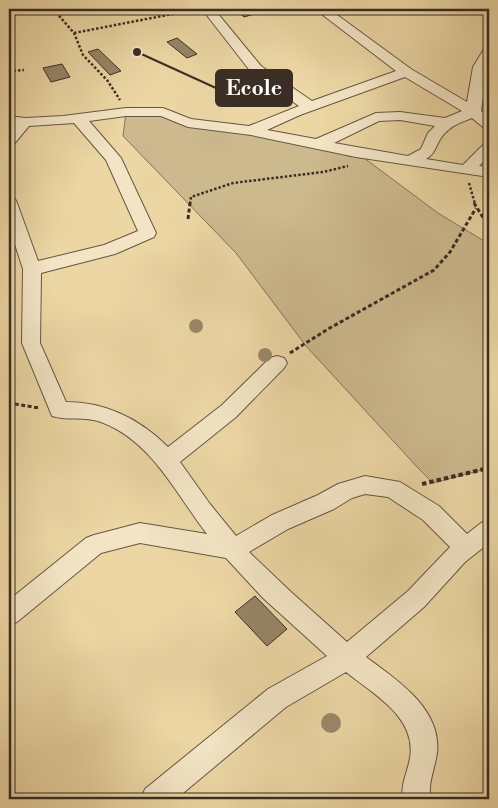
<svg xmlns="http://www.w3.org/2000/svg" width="498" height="808" viewBox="0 0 498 808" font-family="'Libre Bodoni',serif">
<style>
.green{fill:#cdb98e;stroke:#83735a}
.building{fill:#968567;stroke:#392d25}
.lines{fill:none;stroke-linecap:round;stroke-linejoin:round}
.street-casing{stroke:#665745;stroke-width:2}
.path-far2{stroke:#392d25;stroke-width:2.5;stroke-dasharray:2.5 2;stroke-linecap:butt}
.path-far1{stroke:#392d25;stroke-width:3;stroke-dasharray:4 2.5;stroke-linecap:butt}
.path{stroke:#392d25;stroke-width:4;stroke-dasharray:4.5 3;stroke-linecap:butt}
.street{fill:#f2e4c4;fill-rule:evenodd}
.tree{fill:#9a886a}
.leader{fill:none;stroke:#392d25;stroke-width:2}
.callout-dot{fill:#392d25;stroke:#f2e4c4;stroke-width:2}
.callout{fill:#392d25;stroke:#392d25;stroke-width:2}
.callout-label{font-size:21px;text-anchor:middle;font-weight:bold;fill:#fff}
</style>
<rect width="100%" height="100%" fill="#ebd6a4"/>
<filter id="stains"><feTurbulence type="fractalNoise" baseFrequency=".004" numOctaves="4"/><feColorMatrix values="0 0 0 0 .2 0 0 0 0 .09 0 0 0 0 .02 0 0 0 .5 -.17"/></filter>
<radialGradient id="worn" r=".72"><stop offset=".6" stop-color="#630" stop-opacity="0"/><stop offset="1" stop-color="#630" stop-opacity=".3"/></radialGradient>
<path class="green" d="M145,111L188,123L356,152L438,213L489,244V468L433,483L418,468L306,346L236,253L123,136L126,112Z"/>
<g class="building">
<path d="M235,9H257L261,12L244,17Z"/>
<path d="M177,38L197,54L187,58L167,42Z"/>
<path d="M98,49L121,71L110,75L88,52Z"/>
<path d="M62,64L70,77L51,82L43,68Z"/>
<path d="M255,596L287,629L267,646L235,612Z"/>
</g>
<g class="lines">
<defs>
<path id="street" d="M202,9H214L261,66L312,101L396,71L315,9H329L411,69L467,102L473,67L484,49L489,48V63L487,67L481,111L489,118V129L484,128L472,118C462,122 452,125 444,134C436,142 437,153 426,159L463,165L484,144L489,142V156L479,166L489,167V177L356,157L251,135L188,127L161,116H126L89,121L121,158L156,233L154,237L115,254L41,273L40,343L66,402C105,402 140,419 168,447L222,405L270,358L277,356L284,358L287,363L284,368L236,417L180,462L210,504L236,536L272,515L318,495L338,484L365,476L400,482L439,506L467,534L481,523L489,520V543L465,562L424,607L366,657C397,680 442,709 437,753C435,769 427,784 431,799H403C400,786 408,771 410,758C417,717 373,694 346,672L286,707L176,799H141L145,789L268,689L327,656L263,598L226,558L140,543L101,553L17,622L9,625V600L86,538L94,535L140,523L207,534C176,494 152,441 101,422C85,416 68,421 52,416L22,343L23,269L9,226V198L15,199L17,203L38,261L104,245L138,231L106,160L74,123L29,126L14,144L9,146V132L14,125L9,124V116L25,118L63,116L126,108H163L191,119L249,126L299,106L251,72ZM405,77L462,111L445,118L400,112L376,113L316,139L267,130L300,115ZM400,120L435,126L428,133L421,149L408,156L334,143L379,121ZM365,494L388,497L423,520L450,547L408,591L347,642L291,592L249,552L288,529L334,509L352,498Z"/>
</defs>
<use href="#street" class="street-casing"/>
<g class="path-far2">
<path d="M53,9L74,33L83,55L107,80L120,100"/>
<path d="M74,33L193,10"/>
<path d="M9,71L24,70"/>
<path d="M469,183L475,204"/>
<path d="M190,204L191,197L233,183L323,172L348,166"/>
</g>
<g class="path-far1">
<path d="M474,203L489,227"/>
<path d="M188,219L190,203"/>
<path d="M290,353L328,329L434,270L450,252L476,208"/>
<path d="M9,401L15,404L39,408"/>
</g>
<path class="path" d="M422,484L489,468"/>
<use href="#street" class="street"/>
</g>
<g class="tree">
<circle cx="196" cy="326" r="7"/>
<circle cx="265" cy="355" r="7"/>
<circle cx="331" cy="723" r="10"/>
</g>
<path class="leader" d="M137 52L216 88"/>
<circle class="callout-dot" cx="137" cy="52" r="5"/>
<rect class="callout" x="216" y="70" width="76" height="36" rx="5"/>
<g class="callout-label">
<text x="254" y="95">Ecole</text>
</g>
<rect width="498" height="808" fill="none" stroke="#ebd6a4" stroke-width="30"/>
<rect x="10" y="10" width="478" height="788" fill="none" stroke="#392d25" stroke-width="2.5"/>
<rect x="15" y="15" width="468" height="778" fill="none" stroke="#392d25"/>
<rect width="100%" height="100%" filter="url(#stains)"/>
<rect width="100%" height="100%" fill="url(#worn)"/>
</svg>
